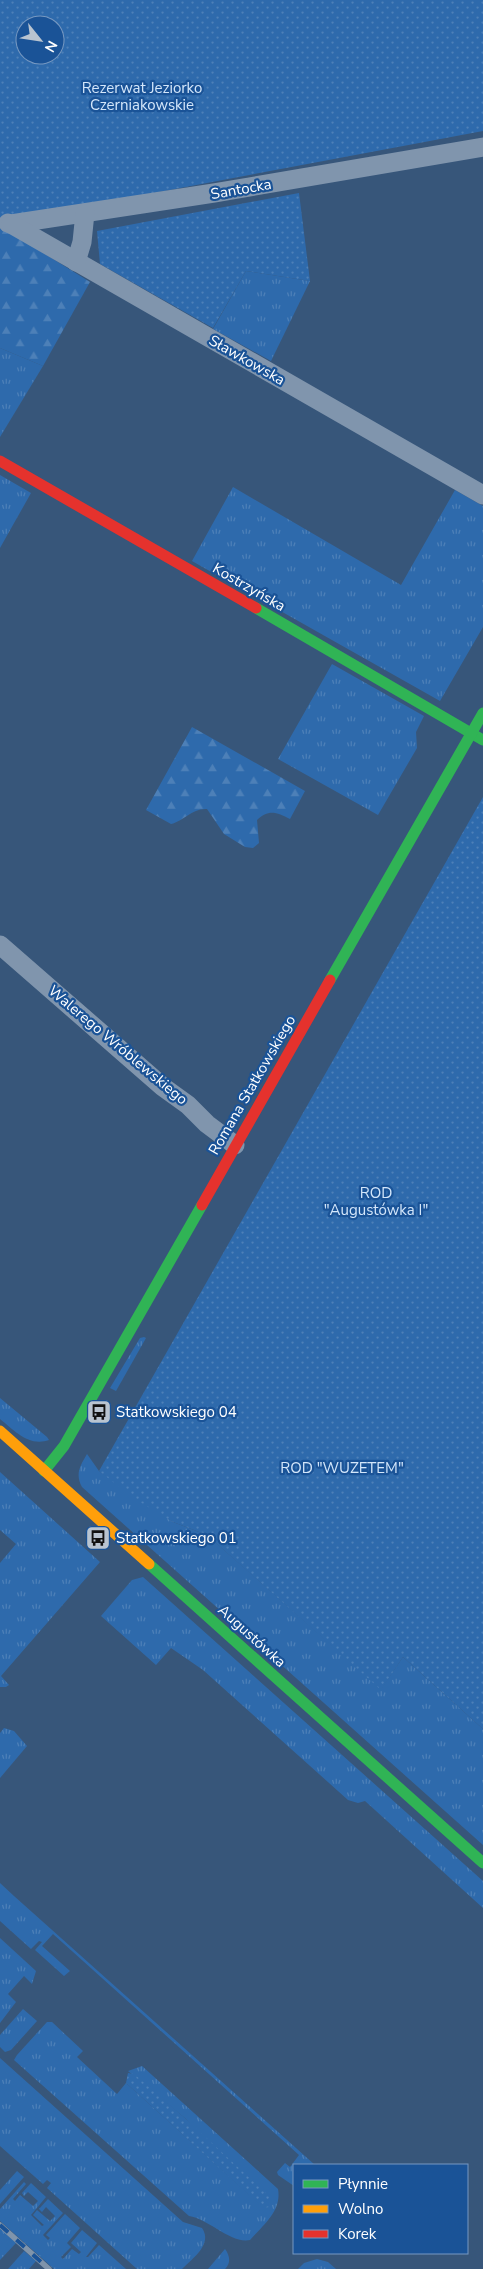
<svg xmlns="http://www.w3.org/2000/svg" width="483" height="2269" viewBox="0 0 483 2269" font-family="'Nunito Sans',sans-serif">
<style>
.grass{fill:url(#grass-tufts)}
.forest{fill:url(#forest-firs)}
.park{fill:url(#park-dots);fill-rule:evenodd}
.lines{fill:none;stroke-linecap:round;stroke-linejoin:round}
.street{stroke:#8095ad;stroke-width:19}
.fast{stroke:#30b455;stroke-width:11}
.slow{stroke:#ff9f0a;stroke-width:11}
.jam{stroke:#e5322d;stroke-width:11}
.rail-casing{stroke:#7f94ab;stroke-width:5.5}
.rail{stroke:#1a5397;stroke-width:4;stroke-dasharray:11;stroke-linecap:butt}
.labels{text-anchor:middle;stroke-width:4.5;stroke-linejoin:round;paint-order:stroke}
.park-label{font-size:15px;fill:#d4e7fb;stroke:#1a5397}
.street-label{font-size:15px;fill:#fff;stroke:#1a5397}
.poi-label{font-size:15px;fill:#fff;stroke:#1a5397;text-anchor:start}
</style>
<defs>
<pattern id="grass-tufts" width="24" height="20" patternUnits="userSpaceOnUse" patternTransform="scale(1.25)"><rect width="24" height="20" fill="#2e6aac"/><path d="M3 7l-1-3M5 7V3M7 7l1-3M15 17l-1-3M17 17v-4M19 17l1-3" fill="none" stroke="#4d80b8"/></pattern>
<pattern id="forest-firs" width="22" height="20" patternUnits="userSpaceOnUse" patternTransform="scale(1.25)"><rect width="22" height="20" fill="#2e6aac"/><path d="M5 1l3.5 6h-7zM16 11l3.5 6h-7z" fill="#4d80b8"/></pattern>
<pattern id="park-dots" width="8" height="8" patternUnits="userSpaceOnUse" patternTransform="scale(1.25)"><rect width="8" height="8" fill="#2e6aac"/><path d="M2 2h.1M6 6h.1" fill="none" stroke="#4d80b8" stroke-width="1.8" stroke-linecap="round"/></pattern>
</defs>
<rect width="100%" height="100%" fill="#37567a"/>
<g class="grass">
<path d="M246,271L310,281L271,361L213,329Z"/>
<path d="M0,348L43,366L0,437Z"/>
<path d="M0,475L31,493L0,548Z"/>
<path d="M233,487L401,585L455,490L483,506V627L440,701L192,561Z"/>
<path d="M332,664L424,716L416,732L417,748L378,815L278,759Z"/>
<path d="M144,1337L146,1338L116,1391L110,1388L140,1338Z"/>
<path d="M0,1398L47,1437L49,1440C29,1447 15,1431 0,1419Z"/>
<path d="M87,1454L99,1471L173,1522L207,1535L381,1689L403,1657L483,1729V1845L82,1487C75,1474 80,1466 87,1454Z"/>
<path d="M0,1472L100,1562L1,1676L9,1685L6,1687H0V1563L16,1544L0,1530Z"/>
<path d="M143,1577L483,1881V1908L365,1801L358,1803L348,1800L203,1670L171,1648L156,1665L101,1616L132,1580Z"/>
<path d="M4,1728L14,1731L27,1746L0,1778V1733Z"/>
<path d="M0,1883L14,1896L315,2165H294V2186L278,2175L277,2172L285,2163L290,2167L299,2155L53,1934L42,1946L70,1971L64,1976L35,1950L42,1942L39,1941L31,1949L0,1921Z"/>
<path d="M0,1938L36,1971L32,1984L24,1976L8,1994L16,2002L0,2023Z"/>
<path d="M23,2009L37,2021L11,2050L5,2052L0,2047V2035Z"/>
<path d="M47,2022H52L83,2051L77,2057L117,2094L126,2083L263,2207L186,2119L128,2071L142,2066L278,2189C282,2211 263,2225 250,2240C231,2244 209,2219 189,2216L14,2060L17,2055Z"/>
<path d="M0,2058L183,2222L202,2228C213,2244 193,2258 182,2269H137L47,2188L51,2183L47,2180L43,2184L0,2146Z"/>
<path d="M17,2171L24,2177L0,2204V2190Z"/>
<path d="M24,2182L26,2184L13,2199L15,2201L20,2195L33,2206L38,2201L28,2192L24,2196L22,2193L31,2183L46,2197L31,2215L42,2226L44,2225L33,2215L37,2210L50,2221L55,2216L46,2207L42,2212L39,2209L48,2199L63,2213L43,2235L48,2240L50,2238L46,2235L65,2214L80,2228L67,2243L71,2247L61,2257L63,2259L72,2249L79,2254L81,2252L71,2243L82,2230L97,2243L86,2257H88L99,2245L126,2269H54L0,2221V2209Z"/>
<path d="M0,2228L16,2243L0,2260Z"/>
<path d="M225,2249C230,2256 231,2263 225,2269H208Z"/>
<path d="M24,2251L36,2261L29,2269H8Z"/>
<path d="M317,2259L328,2262L336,2269H298L304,2263Z"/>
</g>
<g class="forest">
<path d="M0,228L13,234L90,282L43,366L0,348Z"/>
<path d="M192,727L305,791L290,819C277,812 268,809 257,820L259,843L253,848L245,847L224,834L207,809C192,808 184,821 171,824L146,810Z"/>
</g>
<g class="park">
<path d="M0,0H483V131L5,221L0,218ZM25,25H55V55H25Z"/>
<path d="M299,193L310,281L246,271L213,328L100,264L97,231Z"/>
<path d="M483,797V1729L403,1657L381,1690L207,1535L173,1522L135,1499L99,1471Z"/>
<path d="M128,2073L134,2074L186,2119L272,2199L269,2207L263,2208L126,2083Z"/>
</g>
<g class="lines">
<g class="street">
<path d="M8,223L11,224L214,193L483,147"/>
<path d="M11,224L483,495"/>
<path d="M76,262L82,242L85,213"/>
<path d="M0,945L163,1087L188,1105L207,1124L235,1145"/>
</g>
<g class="fast">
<path d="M256,608L483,740"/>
<path d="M330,980L483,713"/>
<path d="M44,1471L64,1446L202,1205"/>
<path d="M149,1564L483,1863"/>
</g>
<path class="slow" d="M0,1431L149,1564"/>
<g class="jam">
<path d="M0,461L256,608"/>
<path d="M202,1205L330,980"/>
</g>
<defs>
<path id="rail" d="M0,2225L49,2269"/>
</defs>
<use href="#rail" class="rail-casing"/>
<use href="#rail" class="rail"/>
</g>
<defs>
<symbol id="bus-square" viewBox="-11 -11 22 22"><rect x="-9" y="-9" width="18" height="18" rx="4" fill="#b9c4d0" stroke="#1a5397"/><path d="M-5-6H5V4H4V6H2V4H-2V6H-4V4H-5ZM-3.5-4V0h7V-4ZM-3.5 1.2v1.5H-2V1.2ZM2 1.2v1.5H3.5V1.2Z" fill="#111"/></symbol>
</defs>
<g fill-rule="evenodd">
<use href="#bus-square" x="85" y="1398" width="28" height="28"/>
<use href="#bus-square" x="84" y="1524" width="28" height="28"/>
</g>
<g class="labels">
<g class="park-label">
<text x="142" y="93">Rezerwat Jeziorko<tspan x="142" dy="17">Czerniakowskie</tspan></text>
<text x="376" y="1198">ROD<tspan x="376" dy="17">"Augustówka I"</tspan></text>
<text x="342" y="1473">ROD "WUZETEM"</text>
</g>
<g class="street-label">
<text transform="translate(241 189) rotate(-10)" y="5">Santocka</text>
<text transform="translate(247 360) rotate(30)" y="5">Sławkowska</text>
<text transform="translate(249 587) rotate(30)" y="5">Kostrzyńska</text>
<text transform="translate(118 1045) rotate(40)" y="5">Walerego Wróblewskiego</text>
<text transform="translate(252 1085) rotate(-60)" y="5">Romana Statkowskiego</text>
<text transform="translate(252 1636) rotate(42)" y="5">Augustówka</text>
</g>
<g class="poi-label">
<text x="116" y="1417">Statkowskiego 04</text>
<text x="116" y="1543">Statkowskiego 01</text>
</g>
</g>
<rect x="293" y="2164" width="175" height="90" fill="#1a5397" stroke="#7698c1"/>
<rect x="303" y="2180" width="25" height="8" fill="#30b455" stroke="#7698c1"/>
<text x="338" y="2189" font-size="15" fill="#ffffff">Płynnie</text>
<rect x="303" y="2205" width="25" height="8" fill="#ff9f0a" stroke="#7698c1"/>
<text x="338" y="2214" font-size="15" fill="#ffffff">Wolno</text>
<rect x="303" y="2230" width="25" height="8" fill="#e5322d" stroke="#7698c1"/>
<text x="338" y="2239" font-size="15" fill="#ffffff">Korek</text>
<g transform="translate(40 40) rotate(120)"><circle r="24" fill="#1a5397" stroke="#7698c1"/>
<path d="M0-4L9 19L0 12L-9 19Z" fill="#b9c4d0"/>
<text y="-8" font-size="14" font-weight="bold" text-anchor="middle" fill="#ffffff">N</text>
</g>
</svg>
